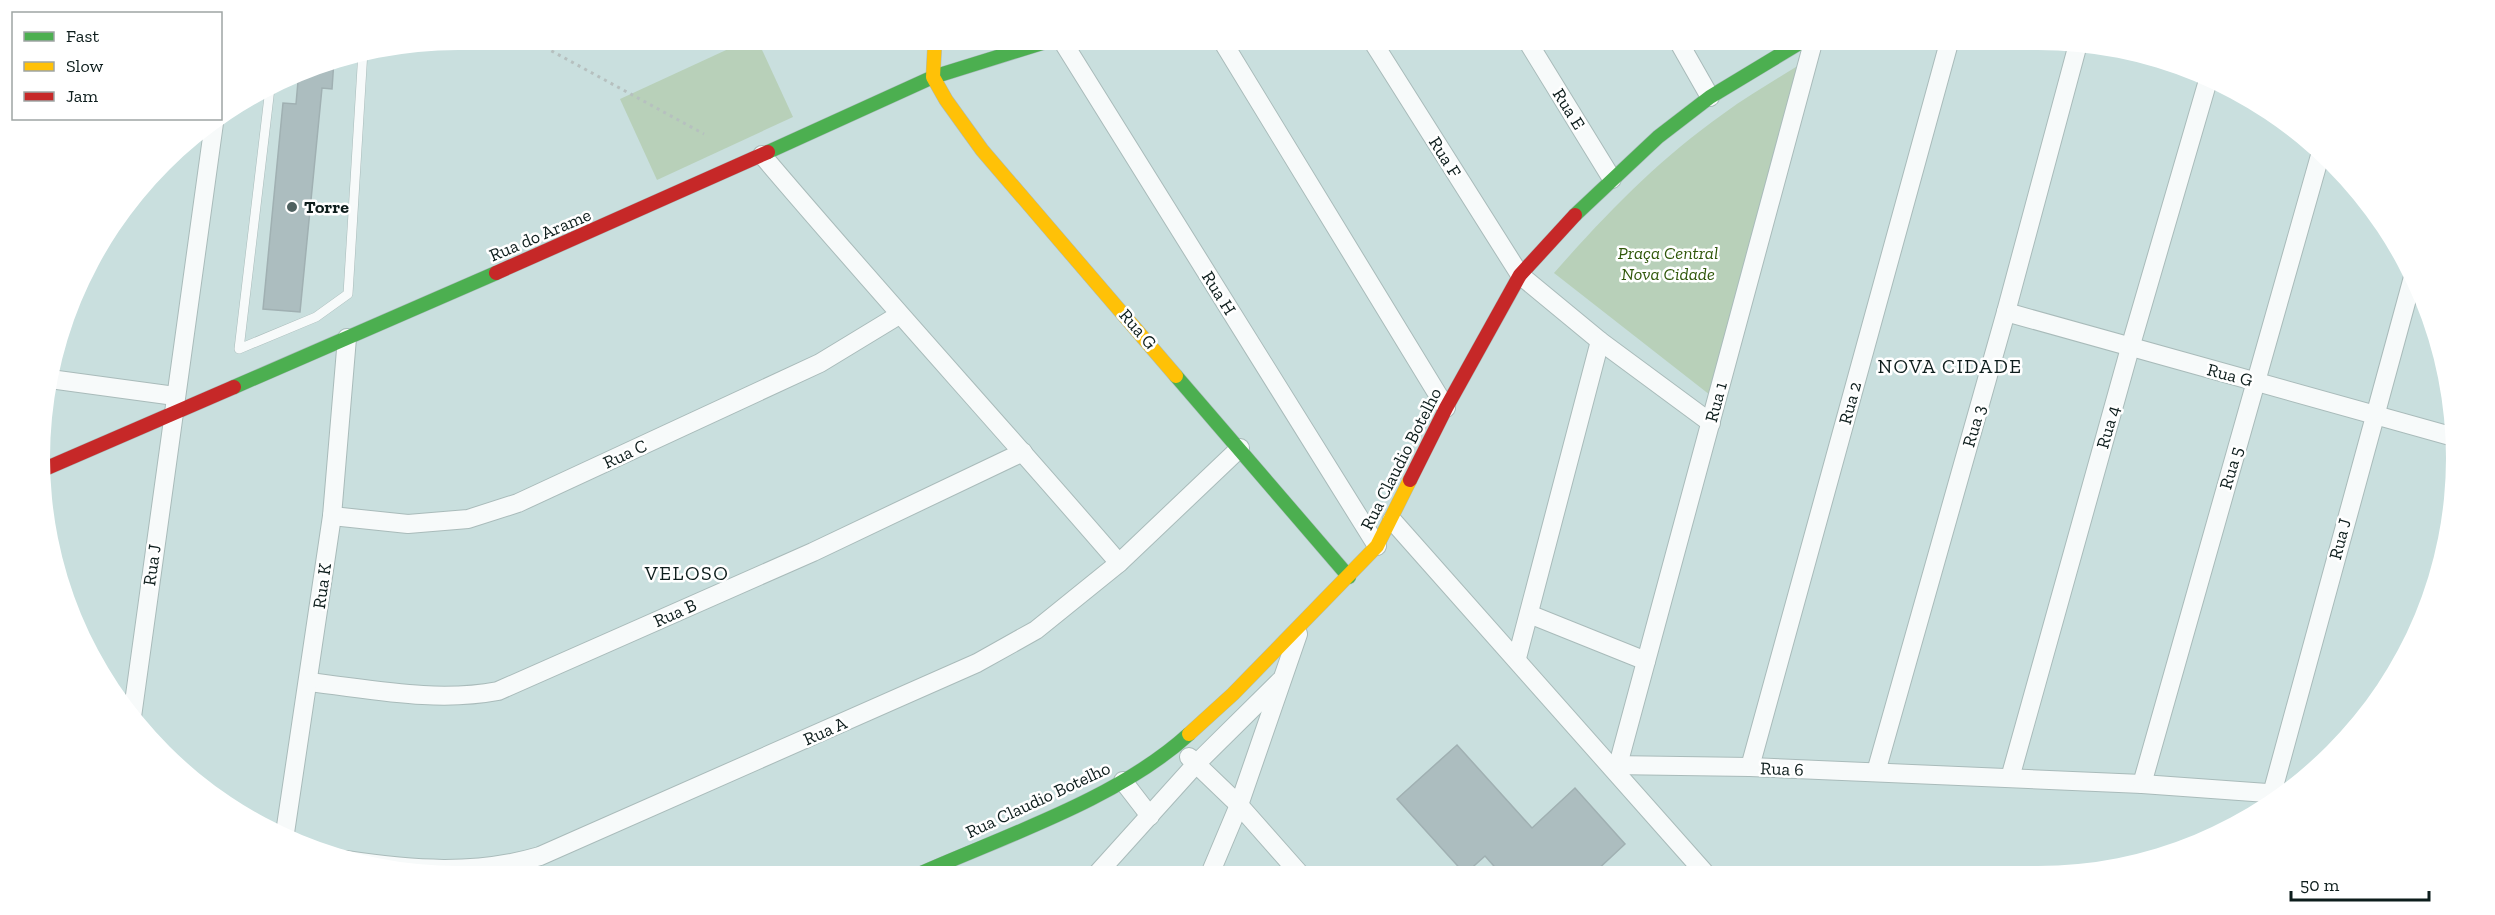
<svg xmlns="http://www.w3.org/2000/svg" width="2495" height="915" viewBox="0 0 2495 915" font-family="'Zilla Slab',serif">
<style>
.green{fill:#b8d0b9}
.building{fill:#acbdbf;stroke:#a0b0b2;stroke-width:1.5}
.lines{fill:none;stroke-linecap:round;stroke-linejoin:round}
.lane-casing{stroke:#a9bbba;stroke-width:10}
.street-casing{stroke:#a9bbba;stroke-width:20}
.fast-casing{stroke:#a9bbba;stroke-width:15}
.slow-casing{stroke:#a9bbba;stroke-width:15}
.jam-casing{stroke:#a9bbba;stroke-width:15}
.path{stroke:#b6c0bf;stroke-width:3;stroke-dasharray:3 4.5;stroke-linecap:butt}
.lane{stroke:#f7fafa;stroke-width:9}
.street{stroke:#f7fafa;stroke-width:18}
.fast{stroke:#4caf50;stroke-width:14}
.slow{stroke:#ffc107;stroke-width:14}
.jam{stroke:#c62828;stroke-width:14}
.poi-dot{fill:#4f6160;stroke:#fff;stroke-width:2}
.labels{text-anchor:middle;stroke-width:5;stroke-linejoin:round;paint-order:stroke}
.street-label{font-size:18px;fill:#0d1d1c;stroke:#fff}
.poi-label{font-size:18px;font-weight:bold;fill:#0d1d1c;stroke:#fff;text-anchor:start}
.park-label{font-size:18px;font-style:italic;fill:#31580b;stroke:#fff}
.neighbourhood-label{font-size:20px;letter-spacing:1.5px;fill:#0d1d1c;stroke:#fff}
</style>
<rect width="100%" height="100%" fill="#c9dfde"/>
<g class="green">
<path d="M750,39H757L793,117L657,180L620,99Z"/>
<path d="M1804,62L1710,395L1554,273C1605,215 1659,159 1723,114C1749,95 1777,79 1804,62Z"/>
</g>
<g class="building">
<path d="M334,60L332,89L322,88L300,312L263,309L283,103L296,104L299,70Z"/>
<path d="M1457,745L1532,828L1575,788L1625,844L1594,873L1501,874L1485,856L1465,874L1397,799Z"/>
</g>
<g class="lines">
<defs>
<path id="lane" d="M270,88L239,349L316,317L348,294L363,51"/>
<g id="street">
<path d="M1061,39L1377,546"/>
<path d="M1221,39L1446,408"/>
<path d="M1371,39L1520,275L1600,341L1711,423"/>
<path d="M1526,39L1612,179"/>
<path d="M1677,39L1710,97"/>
<path d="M762,155C879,293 1001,426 1119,563"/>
<path d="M2006,312L2454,437"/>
<path d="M50,379L175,396"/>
<path d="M332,516L408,524L468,519L518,503L820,363L899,315"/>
<path d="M1392,520L1705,873"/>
<path d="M1529,614L1646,661"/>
<path d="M1517,658L1600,341"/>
<path d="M308,682C371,689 435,703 498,691L813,552L1023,452"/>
<path d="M132,717L214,123"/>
<path d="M1189,757L1239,805L1300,874"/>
<path d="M1611,765L1750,767L2142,784L2281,794"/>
<path d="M1618,765L1814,39"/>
<path d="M1750,767L1950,39"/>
<path d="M1876,772L2006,312L2078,44"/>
<path d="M2010,778L2130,348L2209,77"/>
<path d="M1123,781L1150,816"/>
<path d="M2142,784L2321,152"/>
<path d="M2270,801L2413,277"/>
<path d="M285,833L332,516L347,338"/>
<path d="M346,860C411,870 476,875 540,856L977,663L1036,630L1119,563L1240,448"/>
<path d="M1210,874L1239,805L1298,634"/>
<path d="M1096,875L1196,764L1280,681"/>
</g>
<g id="fast">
<path d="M768,152L933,77L1055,39"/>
<path d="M1575,215L1658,137L1710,97L1806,39"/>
<path d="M1176,376L1349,577"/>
<path d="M234,387L496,273"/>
<path d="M917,875C1004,836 1118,799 1189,734"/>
</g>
<g id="slow">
<path d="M935,39L933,77L946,100L982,150L1176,376"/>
<path d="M1189,734L1233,694L1377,546L1410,480"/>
</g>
<g id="jam">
<path d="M496,273L768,152"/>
<path d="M40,471L234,387"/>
<path d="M1410,480L1446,408L1520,275L1575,215"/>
</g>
</defs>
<use href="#lane" class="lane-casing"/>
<use href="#street" class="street-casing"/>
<use href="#fast" class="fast-casing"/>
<use href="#slow" class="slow-casing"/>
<use href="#jam" class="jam-casing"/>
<path class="path" d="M543,39L548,49L704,134"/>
<use href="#lane" class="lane"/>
<use href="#street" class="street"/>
<use href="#fast" class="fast"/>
<use href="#slow" class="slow"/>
<use href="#jam" class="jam"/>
</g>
<circle class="poi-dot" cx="292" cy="207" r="6"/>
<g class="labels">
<g class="street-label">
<text transform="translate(1569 109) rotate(58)" y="6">Rua E</text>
<text transform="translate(1445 157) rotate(58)" y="6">Rua F</text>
<text transform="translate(540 235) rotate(-23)" y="6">Rua do Arame</text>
<text transform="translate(1219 293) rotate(58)" y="6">Rua H</text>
<text transform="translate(1138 329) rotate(49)" y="6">Rua G</text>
<text transform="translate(2230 375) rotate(15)" y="6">Rua G</text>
<text transform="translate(1716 402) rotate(-75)" y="6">Rua 1</text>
<text transform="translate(1850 403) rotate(-75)" y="6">Rua 2</text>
<text transform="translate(1974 426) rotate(-74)" y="6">Rua 3</text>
<text transform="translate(2108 427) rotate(-74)" y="6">Rua 4</text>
<text transform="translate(625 454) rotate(-25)" y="6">Rua C</text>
<text transform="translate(1401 459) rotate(-63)" y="6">Rua Claudio Botelho</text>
<text transform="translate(2231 468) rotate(-74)" y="6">Rua 5</text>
<text transform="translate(2340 539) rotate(-75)" y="6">Rua J</text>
<text transform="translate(152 565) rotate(-82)" y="6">Rua J</text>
<text transform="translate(322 586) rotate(-82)" y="6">Rua K</text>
<text transform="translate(675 613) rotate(-24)" y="6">Rua B</text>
<text transform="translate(825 731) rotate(-24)" y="6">Rua A</text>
<text transform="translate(1782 769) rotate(2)" y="6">Rua 6</text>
<text transform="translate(1038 800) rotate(-25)" y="6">Rua Claudio Botelho</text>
</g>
<g class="poi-label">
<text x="304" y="213">Torre</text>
</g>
<g class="park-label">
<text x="1668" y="259">Praça Central<tspan x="1668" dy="21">Nova Cidade</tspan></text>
</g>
<g class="neighbourhood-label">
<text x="1950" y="373">NOVA CIDADE</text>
<text x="687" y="580">VELOSO</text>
</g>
</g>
<path d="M0 0H2495V915H0ZM458 50H2038A408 408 0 0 1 2446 458V458A408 408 0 0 1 2038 866H458A408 408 0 0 1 50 458V458A408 408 0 0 1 458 50Z" fill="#fff" fill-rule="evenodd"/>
<rect x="12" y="12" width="210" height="108" fill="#ffffff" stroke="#9ea5a4" stroke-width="1.5"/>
<rect x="24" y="32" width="30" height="9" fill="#4caf50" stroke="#9ea5a4" stroke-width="1.5"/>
<text x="66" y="42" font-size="18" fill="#0d1d1c">Fast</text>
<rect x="24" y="62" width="30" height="9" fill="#ffc107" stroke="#9ea5a4" stroke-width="1.5"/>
<text x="66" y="72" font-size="18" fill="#0d1d1c">Slow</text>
<rect x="24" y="92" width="30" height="9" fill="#c62828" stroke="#9ea5a4" stroke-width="1.5"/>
<text x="66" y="102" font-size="18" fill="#0d1d1c">Jam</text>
<path d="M2291 891v9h138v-9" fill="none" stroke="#0d1d1c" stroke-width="3"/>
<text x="2300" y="891" font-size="18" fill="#0d1d1c" stroke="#ffffff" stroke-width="4.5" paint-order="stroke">50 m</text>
</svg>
